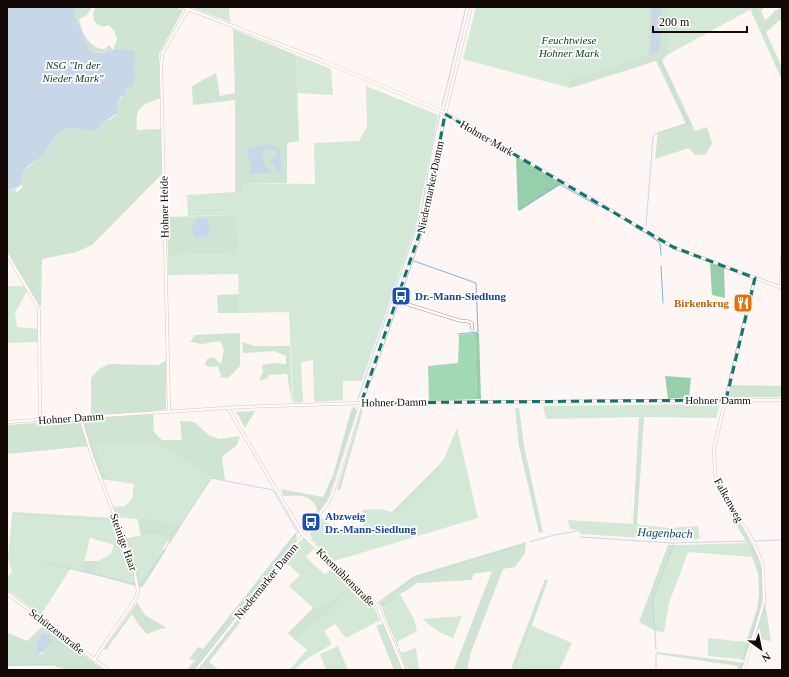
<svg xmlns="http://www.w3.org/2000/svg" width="789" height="677" viewBox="0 0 789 677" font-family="Georgia,serif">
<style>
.green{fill:#a2d8b4}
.forest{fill:#98cfab;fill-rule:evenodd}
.water{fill:#85b1da}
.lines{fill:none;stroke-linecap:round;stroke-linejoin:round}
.stream{stroke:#85b1da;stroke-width:1}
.street-casing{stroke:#b19286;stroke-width:3.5}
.street{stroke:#fff;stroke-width:2.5}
.marked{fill:none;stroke:#0f766e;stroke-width:3;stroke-dasharray:8 5;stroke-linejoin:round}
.labels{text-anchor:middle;stroke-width:3.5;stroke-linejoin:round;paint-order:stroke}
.park-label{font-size:11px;font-style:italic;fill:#0d3821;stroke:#fff}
.street-label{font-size:11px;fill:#140906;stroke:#fff}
.transit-label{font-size:11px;font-weight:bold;fill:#164399;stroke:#fff;text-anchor:start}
.food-label{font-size:11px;font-weight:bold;fill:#c56008;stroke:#fff;text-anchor:end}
.water-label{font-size:12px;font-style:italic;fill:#11436a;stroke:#fff}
</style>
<rect width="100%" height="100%" fill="#fdf6f4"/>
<g class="green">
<path d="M190,7H229L230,22Z"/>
<path d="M476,7H755L667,55L662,59L570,88L463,59Z"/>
<path d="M296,55L331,69L333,95L297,93Z"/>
<path d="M366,86L438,115L416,226L362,381H343V400L314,402L313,360L301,362L303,402L293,403L289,312L240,313L238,274L168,275V255L237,254V215L188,216L187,195L235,192L242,183L315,184L314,143L359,141L367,127Z"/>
<path d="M7,286H24L27,291L15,313L17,327L38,329V342L7,343Z"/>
<path d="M475,333L477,399L429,401L428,366L458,363L459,335Z"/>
<path d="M720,404L716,418L644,417L546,419L543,406Z"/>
<path d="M457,428L478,518L334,561L312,540L310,533L322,517L334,530L363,525L362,510L380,509L396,513L439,470Z"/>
<path d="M157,444L212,478L184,520L176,523L117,517L112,507L125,506L132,499L134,484L108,480L96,446Z"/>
<path d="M12,515L114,522L132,564L135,583L96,572L98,561L111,554L114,545L90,538L82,571L70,569L41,615L7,590V578L12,572L8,558Z"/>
<path d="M568,520L633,524L669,528L698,526L700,539L673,540L581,534L578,530L570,529Z"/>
<path d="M141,535L171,536L141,582L129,538Z"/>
<path d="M304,538L314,548L306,557L325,575L331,569L348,587L328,603L313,608L289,586L300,575L289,565L298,551V545Z"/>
<path d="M747,543L752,557L688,552L669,603L664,632L656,631L654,600L676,545Z"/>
<path d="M356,587L374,607L380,620L346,638L335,624L324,631L332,644L308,658L294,670H289L307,650L296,641Z"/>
<path d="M400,594L414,619L417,631L397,642L382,607L395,599L398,595Z"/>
<path d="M462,616L453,638L439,632L422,619Z"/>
<path d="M532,626L572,643L559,670H523L518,664Z"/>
<path d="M708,638L746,642L740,659L708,656Z"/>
<path d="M338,646L348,670H326L320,654Z"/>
<path d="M416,648L419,670H408L401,653Z"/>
</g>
<g class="forest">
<path d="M75,7H92L87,15L79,19C82,32 89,49 105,49L109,45L113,50L117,39L114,31L109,25C102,28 99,26 94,21L93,13L96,7H175L183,10L159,54L160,98C140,106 135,107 137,130L161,129L162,174L92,245L76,252L42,259L41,308L7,251V191L17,188L15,192H17L22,188L23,185L20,186L24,170L40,158L59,132L66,129L73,127L91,131L115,116L119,100L125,93V89L134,80V79L136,76L134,62L119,50L110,52H98L94,53L90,50L75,16Z"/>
<path d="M650,7H652L650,52H659L658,49L662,41L659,7H663L669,18L667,55L662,60L695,131L707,127L712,143L706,154L695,155L689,148L655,159L658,132L686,124L656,61L570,88V80L648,56Z"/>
<path d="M755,7H766L761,10L765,21L775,11L782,7V22L780,20L766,32L782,67V80L750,9Z"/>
<path d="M233,29L296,55L299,141L287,143V183H242V191L235,192V100L193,105L192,86L216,73L220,96L235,93ZM258,147L280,149L282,171L270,158L277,155L274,150L265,151C261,164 265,164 273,173L249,175L250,164L246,148Z"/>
<path d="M516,157L562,184L518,211Z"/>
<path d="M237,215L238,254L168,255L167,217Z"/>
<path d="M710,263L724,268L725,298L712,295Z"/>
<path d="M239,294L240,313H218L217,295Z"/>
<path d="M240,333V366L228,378L221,377L218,366L209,367L205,365L207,359L213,357L221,364L224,350L220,341L202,344L190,342L195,335Z"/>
<path d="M475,333H479L481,399H477Z"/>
<path d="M242,342L254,346H290L292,403L287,374L269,375L267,379L259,380L263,372L262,365L275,363L286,364V356L274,351L243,353Z"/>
<path d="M166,360V409L153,411L154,432L162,440H182L180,421L194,422L210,436L220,439L240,436L237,445L222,457L225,480L212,478L157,444L96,446L108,480L102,479L90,446L7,454V425L91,419V378L99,369L109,364L159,365Z"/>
<path d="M665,376L691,378L689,397L668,399Z"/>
<path d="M731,385L782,386V397H729Z"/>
<path d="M352,407L357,410L328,499L319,512C310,493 302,496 283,496L281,489L323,497L333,475Z"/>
<path d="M515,408H519L524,446L543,532L539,533L519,446Z"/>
<path d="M361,410H363L340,490H337Z"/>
<path d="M255,411L245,428L236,412Z"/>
<path d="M644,417V418L637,525L633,524L639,418Z"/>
<path d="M444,460L439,470L396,513L392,512Z"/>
<path d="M728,511H732C743,529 756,547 761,568C769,598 753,631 744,660L740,659L757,609L759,593L758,573L747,543Z"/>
<path d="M13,512L112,518L114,522L12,515Z"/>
<path d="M137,518L176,523L184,520L170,543L168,541L170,536L141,535Z"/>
<path d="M296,532L298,551L289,565L283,562L251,603L253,606L209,662L219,670H207L204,668L202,670H187L195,660L189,659L198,647L203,649Z"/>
<path d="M125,538H129L141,581L163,549L166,550L142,588L82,571L84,561H98L96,572L135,583L132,564Z"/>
<path d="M526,542L525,553L515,567L503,569L471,652L467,670L454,669L492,571L473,574L472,580L418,583V582L409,589L398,595L395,599L382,607L378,602L414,576Z"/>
<path d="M668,545H676L654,600L656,631L639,622Z"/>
<path d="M334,567L356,587L296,641L288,633L313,608L328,603L348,587L331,569Z"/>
<path d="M545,579L548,580L518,664L523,670H512V666Z"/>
<path d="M137,602L145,615L167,628C162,628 152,632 147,634L138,624L132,614L106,650L104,649Z"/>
<path d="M765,602L771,641L755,638Z"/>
<path d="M384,624L402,670H394L376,625Z"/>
<path d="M44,625L104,670H71L54,665L7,666L8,633L27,641ZM44,632L49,635L48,644L43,653L36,655L37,642Z"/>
<path d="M656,652L739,662L744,663L741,670H737L738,666L657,654Z"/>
</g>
<g class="water">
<path d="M7,7H75V16L90,50L94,53C99,52 102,53 107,52C111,52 114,50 117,50C123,48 128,50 134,51V57L136,60L134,62L136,76L134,79V80L133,85L125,89V96H121L118,102L117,113L102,124L96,131C86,132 75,125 65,129C54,133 49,149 41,157C36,162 26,165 24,171C22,176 21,182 20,186L7,191Z"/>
<path d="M652,7H659L663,19C658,27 662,34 661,42C660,47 658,47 659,52L651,54L650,48Z"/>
<path d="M270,144L280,149L282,171L277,172L270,158L277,155L274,150L265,151C261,163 265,165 274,173L249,175L250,164L246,148Z"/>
<path d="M198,218H206L208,220C211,234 210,239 195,237C190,231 192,224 198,218Z"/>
<path d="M43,632L49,635L51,640L44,651L36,655L37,642Z"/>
</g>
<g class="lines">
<g class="stream">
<path d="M442,106L466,7"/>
<path d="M520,210L559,184L598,206"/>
<path d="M646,226L653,137L655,134L688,123L659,58"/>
<path d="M635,227L641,231"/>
<path d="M643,231L660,243L661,255"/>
<path d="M414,261L476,283L478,332L458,334"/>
<path d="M661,266L663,303"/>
<path d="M358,399L415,232L422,208L432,148L440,114"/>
<path d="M328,493L335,476L355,407"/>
<path d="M316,513L326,496"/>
<path d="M581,537L672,543L748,541"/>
<path d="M755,541L782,540"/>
<path d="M530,542L554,535L578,531"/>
<path d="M47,563L135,584"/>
<path d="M262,578L297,533"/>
<path d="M139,585H142L211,478L273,490L298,533"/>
<path d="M399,589L416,577L525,544"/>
<path d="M381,606L395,598"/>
<path d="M383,609L398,646"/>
<path d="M233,615L259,582"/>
<path d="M399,649L407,670"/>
<path d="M656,650L653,598L674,543"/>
<path d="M199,658L230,619"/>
<path d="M743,660C752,631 767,598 760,568C759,560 754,552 751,545"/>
<path d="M7,665H52L72,670"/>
<path d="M190,670L194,665"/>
<path d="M656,670V654"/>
<path d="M740,670L742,663"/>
</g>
<defs>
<g id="street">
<path d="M183,7L323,61L434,108L449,115L673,247L782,288"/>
<path d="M7,254L36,303L39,311L40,420"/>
<path d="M781,288L782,258"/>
<path d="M397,301L461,321C465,321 470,320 472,324V329"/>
<path d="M228,408L303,535L377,605L404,670"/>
<path d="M169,411L161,67L162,54L188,9"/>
<path d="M80,417L93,459L133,563L138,591L136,598L94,660"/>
<path d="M7,422L242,407L361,403L782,400"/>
<path d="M7,593L108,670"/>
<path d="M196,670L312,524L329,501L334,489L361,403L384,340L421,232L427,212L434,169L445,114L471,7"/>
<path d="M743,670L764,602L763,566L754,543L717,482L715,473L714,448L755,278"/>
</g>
</defs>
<use href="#street" class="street-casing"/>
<use href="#street" class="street"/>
</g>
<path d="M0 0H789V677H0ZM445,114L673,247L755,278L726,400L361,403L427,212Z" fill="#fdf6f4" fill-opacity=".55" fill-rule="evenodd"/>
<path class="marked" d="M445,114L673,247L755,278L726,400L361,403L427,212Z"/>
<defs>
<symbol id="bus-square" viewBox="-11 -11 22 22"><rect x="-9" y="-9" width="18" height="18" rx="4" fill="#1a4fb4" stroke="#fff"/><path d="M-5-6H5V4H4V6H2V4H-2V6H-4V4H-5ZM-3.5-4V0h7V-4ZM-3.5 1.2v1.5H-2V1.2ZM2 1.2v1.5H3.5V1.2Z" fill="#fff"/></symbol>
<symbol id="restaurant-square" viewBox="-11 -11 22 22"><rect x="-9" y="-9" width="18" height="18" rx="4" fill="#e8710a" stroke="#fff"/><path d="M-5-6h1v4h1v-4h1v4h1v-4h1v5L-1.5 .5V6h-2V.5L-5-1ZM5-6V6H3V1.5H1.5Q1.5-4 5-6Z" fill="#fff"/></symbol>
</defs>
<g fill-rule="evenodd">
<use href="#bus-square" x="390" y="285" width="22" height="22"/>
<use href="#restaurant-square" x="732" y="292" width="22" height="22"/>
<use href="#bus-square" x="300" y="511" width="22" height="22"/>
</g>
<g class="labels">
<g class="park-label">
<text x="569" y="44">Feuchtwiese<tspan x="569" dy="13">Hohner Mark</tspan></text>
<text x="73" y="69">NSG "In der<tspan x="73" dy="13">Nieder Mark"</tspan></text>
</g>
<g class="street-label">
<text transform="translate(487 138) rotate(30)" y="4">Hohner Mark</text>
<text transform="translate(430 187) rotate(-78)" y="4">Niedermarker Damm</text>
<text transform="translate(164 207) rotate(-91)" y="4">Hohner Heide</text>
<text x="718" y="404">Hohner Damm</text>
<text transform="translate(394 402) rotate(-1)" y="4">Hohner Damm</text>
<text transform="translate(71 418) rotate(-4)" y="4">Hohner Damm</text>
<text transform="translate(729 500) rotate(61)" y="4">Falkenweg</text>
<text transform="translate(124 542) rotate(70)" y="4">Steinige Haar</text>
<text transform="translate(346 577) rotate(45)" y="4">Knemühlenstraße</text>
<text transform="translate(266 581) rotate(-51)" y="4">Niedermarker Damm</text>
<text transform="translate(57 631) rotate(38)" y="4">Schützenstraße</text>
</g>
<g class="transit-label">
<text x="415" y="300">Dr.-Mann-Siedlung</text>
<text x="325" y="520">Abzweig<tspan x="325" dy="13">Dr.-Mann-Siedlung</tspan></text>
</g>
<g class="food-label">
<text x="729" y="307">Birkenkrug</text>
</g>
<g class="water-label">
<text transform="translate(665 533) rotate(2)" y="4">Hagenbach</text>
</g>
</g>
<rect width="789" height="677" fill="none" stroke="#140906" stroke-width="16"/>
<g transform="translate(761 649) rotate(147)" stroke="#ffffff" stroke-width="3" paint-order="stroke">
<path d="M0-3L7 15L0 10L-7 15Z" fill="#140906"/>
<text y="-6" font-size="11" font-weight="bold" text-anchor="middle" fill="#140906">N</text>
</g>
<path d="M653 26v6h94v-6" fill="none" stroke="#140906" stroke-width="2"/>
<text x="659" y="26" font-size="12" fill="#140906" stroke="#ffffff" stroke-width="3" paint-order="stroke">200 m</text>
</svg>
